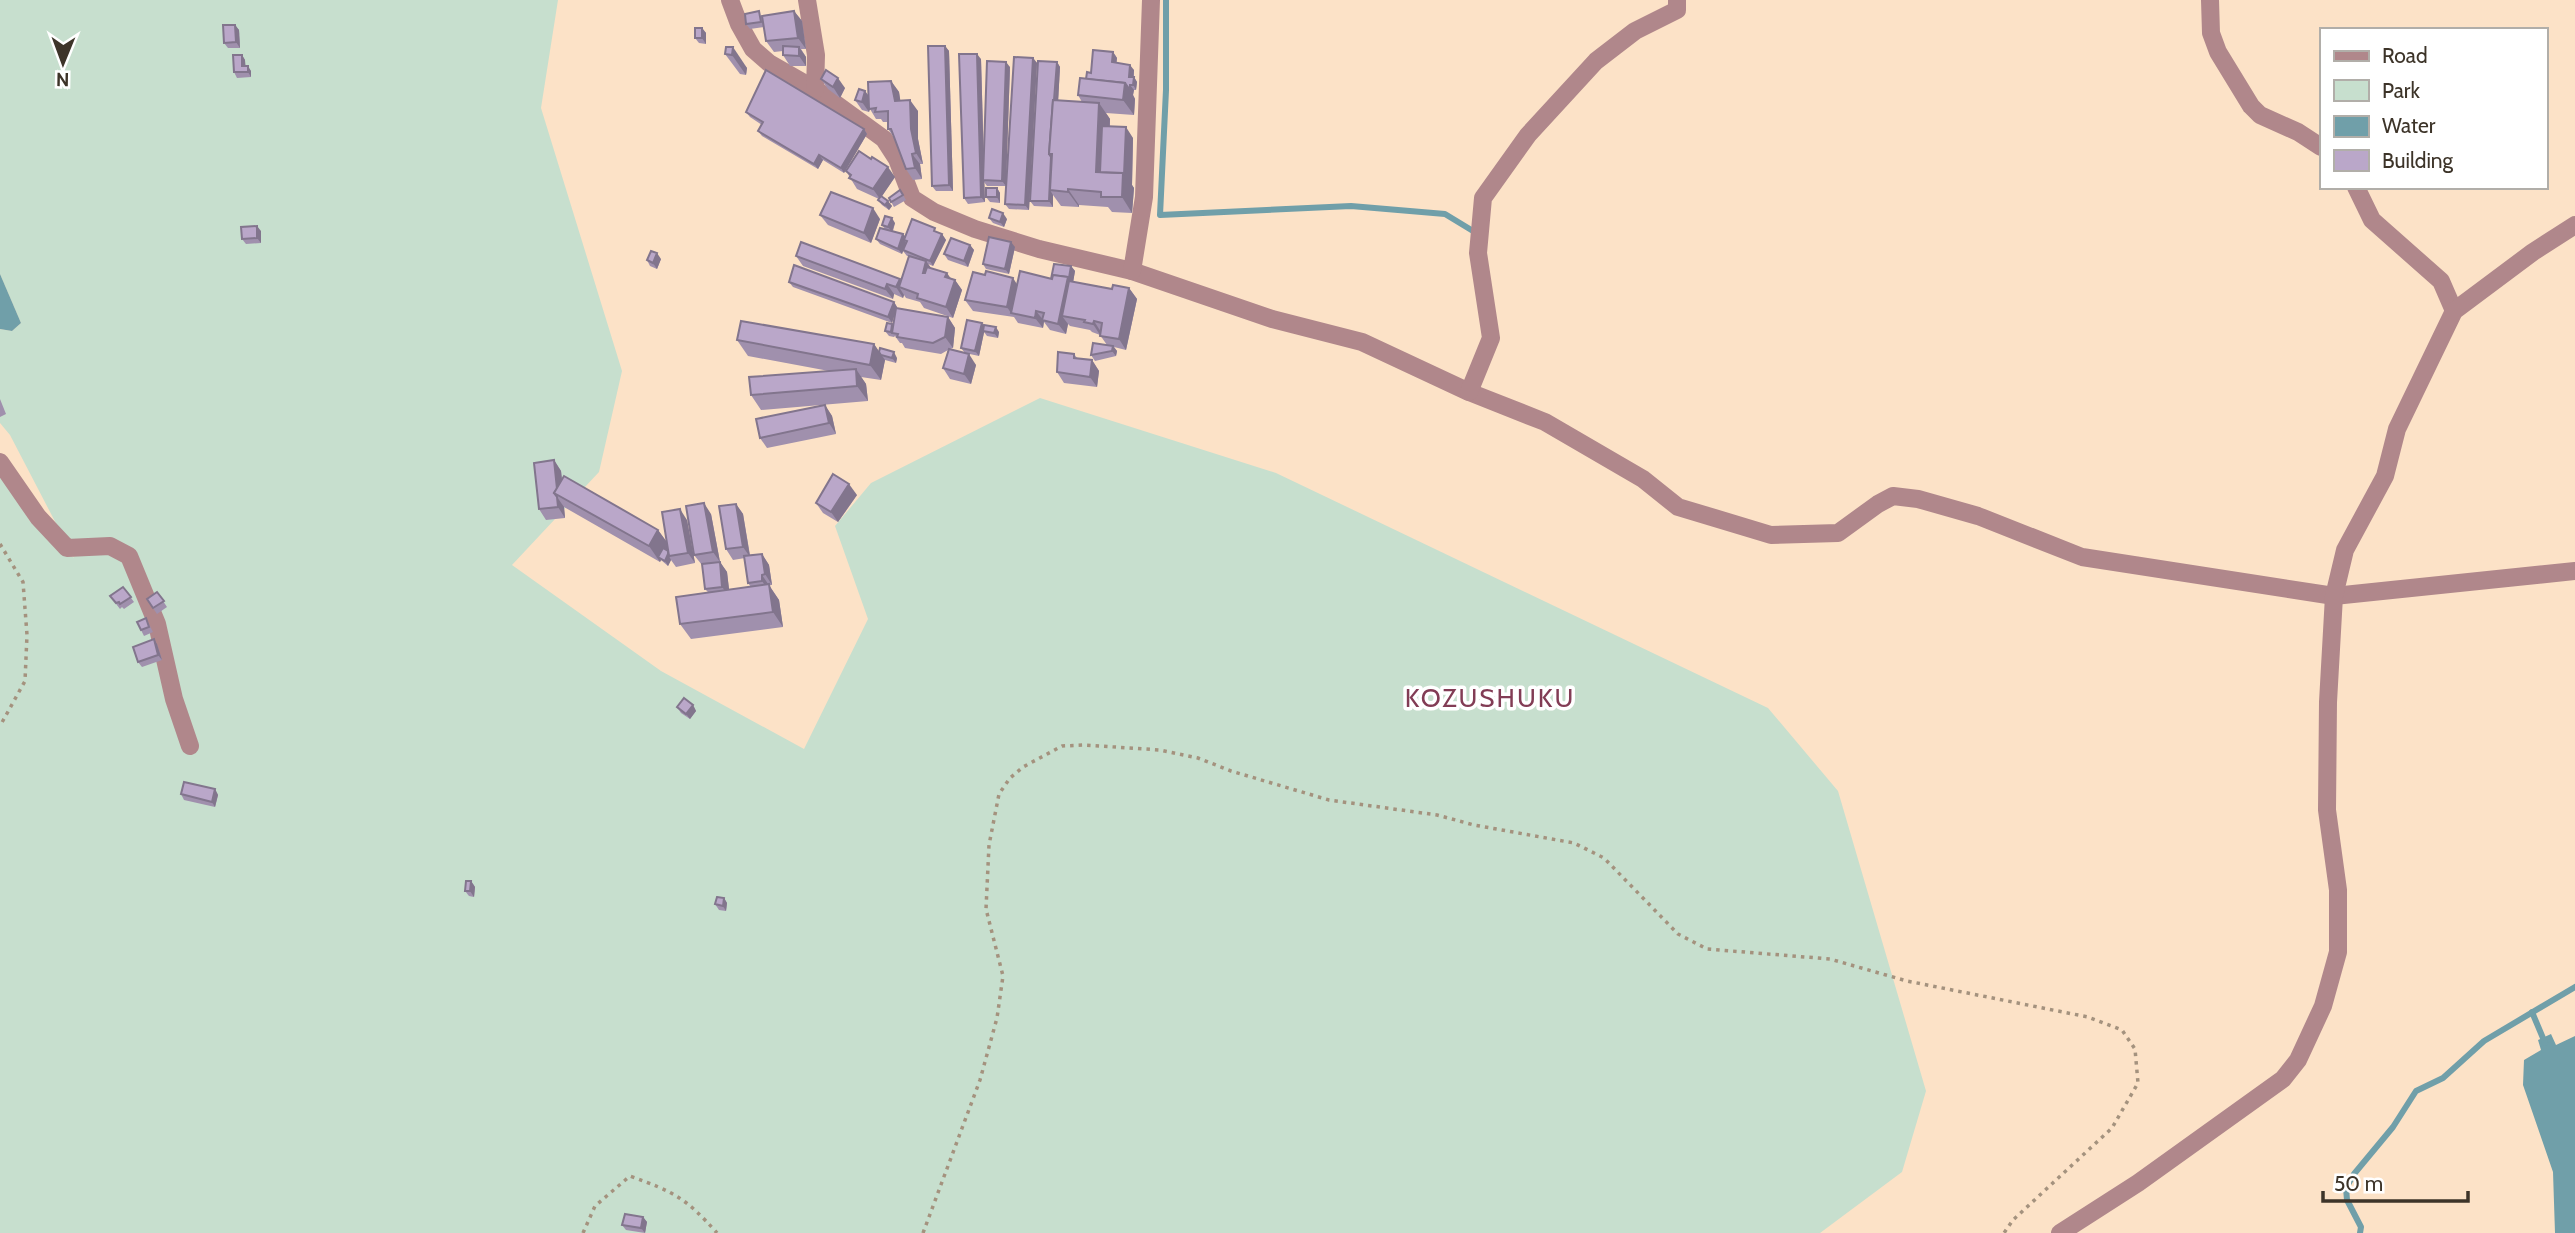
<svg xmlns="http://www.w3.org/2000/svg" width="2575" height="1233" viewBox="0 0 2575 1233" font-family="Cabin,sans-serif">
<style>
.green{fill:#c7dfce}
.water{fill:#709fa9}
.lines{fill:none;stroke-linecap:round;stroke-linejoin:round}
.stream{stroke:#709fa9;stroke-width:6}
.path{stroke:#a4927e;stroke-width:3.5;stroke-dasharray:3.5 5;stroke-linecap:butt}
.minor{stroke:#b0878b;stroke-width:18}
.wall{fill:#a090ad}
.shaded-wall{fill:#82758d}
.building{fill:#baa7c9;stroke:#82758d;stroke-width:2}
.labels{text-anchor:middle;stroke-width:7;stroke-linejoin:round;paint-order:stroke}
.neighbourhood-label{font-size:26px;letter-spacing:2px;fill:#823c55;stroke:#fff}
</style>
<rect width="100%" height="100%" fill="#fce2c7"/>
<path class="green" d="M0,0H558L541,108L622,371L599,472L512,565L661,671L804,749L868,619L835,526L871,483L1040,398L1276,473L1768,708L1838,791L1926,1091L1902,1172L1820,1233H0V471L30,521L74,558L10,435L0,423V329L12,331L21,323L0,274Z"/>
<g class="water">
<path d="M0,274L21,323L12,331L0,329Z"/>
<path d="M2551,1034L2556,1045L2575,1036V1233H2555L2553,1172L2523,1085L2524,1060L2541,1050L2538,1040Z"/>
</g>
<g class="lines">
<g class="stream">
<path d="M1166,0V90L1160,215L1351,206L1445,214L1473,231"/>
<path d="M2532,1012L2545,1043"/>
<path d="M2360,1233L2361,1227L2347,1200L2346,1188L2354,1174L2393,1127L2416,1091L2443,1078L2484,1041L2575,987"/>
</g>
<g class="path">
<path d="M0,544L23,582L27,635L25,681L0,726"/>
<path d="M583,1233L595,1206L630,1176C674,1192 686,1198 717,1233"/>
<path d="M923,1233L980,1080L997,1018L1003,976L986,909L989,845L999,794L1010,778L1023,767L1062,746L1084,745L1160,750L1198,758L1231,771L1329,800L1437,815L1474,825L1574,843L1604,858L1678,934L1707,949L1830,959L1907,981L2088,1017L2122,1030L2135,1049L2138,1083L2112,1128L2013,1220L2004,1233"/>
</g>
<g class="minor">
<path d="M730,0L739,24L753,49L769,63L818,91L884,139L897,159L912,198L934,212L975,229L1039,249L1132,271L1272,319L1362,342L1469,392L1545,422L1643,479L1678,507L1771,535L1838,533L1878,504L1893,496L1918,499L1978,516L2082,557L2334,596L2575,571"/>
<path d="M807,0L816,55L815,90"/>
<path d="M2210,0L2211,33L2218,52L2251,106L2260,115L2298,132L2321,147"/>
<path d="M2356,187L2372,220L2441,281L2454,311"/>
<path d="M1132,271L1144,197L1151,0"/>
<path d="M1469,392L1491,338L1478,253L1483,198L1528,135L1596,61L1635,31L1677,10V0"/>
<path d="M0,462L38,517L67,548L110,546L129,556L157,624L174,699L190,746"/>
<path d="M2060,1233L2138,1183L2283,1079L2298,1060L2323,1006L2338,952V890L2327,810L2328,702L2334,596L2345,550L2385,476L2397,429L2454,311L2533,252L2575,225"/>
</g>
</g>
<g class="wall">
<path d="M794,11L802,21L806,49H801L806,57V66H790L783,55V51L774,52L766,41L764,27L750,29L746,24L763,16Z"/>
<path d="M235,25L239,30L240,48H228L224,43Z"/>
<path d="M702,28L706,33V44L699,43L695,38Z"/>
<path d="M945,46L949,51L953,191H936L932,186Z"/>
<path d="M726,47L747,68L746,75L740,74L725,54Z"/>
<path d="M1113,52L1117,58L1116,63L1134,70V77L1137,82L1136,90H1134L1133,95L1135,99L1134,115L1106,113L1110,119V127L1133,138L1132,185L1134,188L1132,213L1112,212L1108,207L1079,205V207L1061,206L1053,195V207L1034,206L1030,201L1057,62L1060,67L1058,101L1082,102L1078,95L1086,79L1091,73Z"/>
<path d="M242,55L245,60V66L251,71V77L237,78L234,72Z"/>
<path d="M1033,58L1037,63L1029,210L1009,209L1005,204L1006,186H987L984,182L985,202L968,204L964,198L981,59L984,165L1010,67L1006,183Z"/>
<path d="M821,79L845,88L840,98L828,89Z"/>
<path d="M891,81L899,92L900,100L918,111V139L923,164H920L922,179L913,180L906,169L893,136L888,129V122H883L881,119H876L870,109L869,112L862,110L855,100L865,91L869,96Z"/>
<path d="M746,112L864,129L867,134L844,173L823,160L818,169L762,136L758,131L762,125L750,117Z"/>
<path d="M846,171L895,177L882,196L892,206L889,210L882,205L878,200L879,199L857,189Z"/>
<path d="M997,188L1000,193V203L990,202L986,197Z"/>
<path d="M900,190L906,200L894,207L889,198Z"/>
<path d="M820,215L880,219L871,243L828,225Z"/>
<path d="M989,218L1007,219L1004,227L993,223Z"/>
<path d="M895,223L893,231L903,234L905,236L939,233L942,234L946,240L933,266L928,264L931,268L955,280L962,290L953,318L924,308L920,302L906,298L904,295L903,298L894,294L893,299L803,266L796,256L901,281L909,256H907L903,251L902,254L880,244L876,239L885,229L882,225Z"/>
<path d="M261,231V243L246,244L242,239Z"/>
<path d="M970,245L974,250L968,267L948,260L944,254Z"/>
<path d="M1015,247L1009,274L986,269L983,264Z"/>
<path d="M661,259L657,269L650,266L647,260Z"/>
<path d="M1071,266L1075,271L1073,282L1112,289L1129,288L1137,299L1126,350L1114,347L1117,351L1116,356L1095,361L1091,355L1107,345L1100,335L1092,332L1090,330L1070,326L1068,324L1066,334L1050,330L1044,322L1043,328L1018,323L1014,317L973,311L965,300L985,275L1017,284L1051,279Z"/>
<path d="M789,282L894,302L897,307V308L948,317L955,328L953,348L950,349L976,365L971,384L950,379L943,368L948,350L941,354L905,348L902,343H900L895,336L894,337L889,336L885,331L892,324L893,326L896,310L892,323L793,287Z"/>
<path d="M984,326L999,332L998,338L987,336L984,332L979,356L965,353L961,348Z"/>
<path d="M737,340L874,344L879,352L897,358L896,363L885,360L881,380L861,377L866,384L868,401L761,410L751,395L829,371L748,356Z"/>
<path d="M1074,354L1077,358L1092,360L1099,371L1097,387L1064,383L1057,372Z"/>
<path d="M0,399L6,414L0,417Z"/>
<path d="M825,405L832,416L836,434L767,448L760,438Z"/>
<path d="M554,460L561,471L562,480L658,530L666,541L687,520L695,563L676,567L671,560L668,566L661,560L660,562L564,507L565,518L546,520L539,509Z"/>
<path d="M857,495L838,522L823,513L816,503Z"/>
<path d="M736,504L743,514L750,555L762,554L769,565L772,585H769L779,600L783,627L691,639L680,624L708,592L705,589L702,565L694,555L711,514L720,562L727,572L729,590L751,587L748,583L745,558L733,560L726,549Z"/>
<path d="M123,587L134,602L124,609L122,607L120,609L110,596Z"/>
<path d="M157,592L167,607L157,614L147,599Z"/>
<path d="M146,618L153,632L144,636L141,630Z"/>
<path d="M157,644L162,660L142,667L138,662Z"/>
<path d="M693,705L696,711L690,719L681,713L677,707Z"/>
<path d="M215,789L218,795L215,807L184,800L181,794Z"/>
<path d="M471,881L475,887L474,897L469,896L465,891Z"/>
<path d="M724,898L727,903L726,911L719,910L715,904Z"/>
<path d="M643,1217L647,1222L645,1233L626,1230L622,1225Z"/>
</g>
<g class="shaded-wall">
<path d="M794,11L802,21L806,49L798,38Z"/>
<path d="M235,25L239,30L240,48L236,42Z"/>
<path d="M702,28L706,33V44L702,38Z"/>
<path d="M945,46L949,51L953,191L949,185Z"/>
<path d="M733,47L747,68L746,75L732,55Z"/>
<path d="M799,47L806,57V66L799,56Z"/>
<path d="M1113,52L1117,58L1116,68L1112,62Z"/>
<path d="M977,54L981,59L985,202L981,197Z"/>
<path d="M242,55L245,60L246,71L242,66Z"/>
<path d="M1033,58L1037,63L1029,210L1025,205Z"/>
<path d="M1006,62L1010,67L1006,186L1002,181Z"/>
<path d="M1057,62L1060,67L1055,159L1052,154Z"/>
<path d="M1130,65L1134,70L1133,81L1134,77L1137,82L1136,90L1129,77Z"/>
<path d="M248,66L251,71V77L248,72Z"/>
<path d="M838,78L845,88L840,98L833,87Z"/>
<path d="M891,81L899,92L902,111L895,101Z"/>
<path d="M1125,83L1130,85L1134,90L1133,95L1135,99L1134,115L1123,100Z"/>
<path d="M865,91L872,101L869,112L862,102Z"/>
<path d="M910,100L918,111V139L923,164L916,153L911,129Z"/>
<path d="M1099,103L1110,119L1107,177L1096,172Z"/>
<path d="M1126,127L1133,138L1132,185L1134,188L1132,213L1122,197Z"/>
<path d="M864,129L867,134L844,173L841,168Z"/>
<path d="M912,154L920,164L922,179L915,168Z"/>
<path d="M819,155L823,160L818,169L814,164Z"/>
<path d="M1051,157L1050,190L1053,195V207L1049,201Z"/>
<path d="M888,167L895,177L880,199L873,189Z"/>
<path d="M997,188L1000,193V203L997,197Z"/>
<path d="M1068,189L1079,205V207L1068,192Z"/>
<path d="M888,201L892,206L889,210L885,205Z"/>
<path d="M873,208L880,219L871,243L864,233Z"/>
<path d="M1003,213L1007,219L1004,227L1000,222Z"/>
<path d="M892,218L895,223L892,232L888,227Z"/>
<path d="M257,226L261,231V243L257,238Z"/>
<path d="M903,234L907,239L904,240L906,243L902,254L898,249Z"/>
<path d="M942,234L946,240L933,266L930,261Z"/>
<path d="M1011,242L1015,247L1009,274L1005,269Z"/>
<path d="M970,245L974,250L968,267L964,261Z"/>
<path d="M657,253L661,259L657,269L653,263Z"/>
<path d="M926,261L934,272L930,283L923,273Z"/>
<path d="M1071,266L1075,271L1073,283L1062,316L1068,324L1066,334L1058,324Z"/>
<path d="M947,273L954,283L955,280L962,290L953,318L946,307L945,277Z"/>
<path d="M1013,278L1020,289L1011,313L1007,307Z"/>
<path d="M900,279L907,289L899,287L904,295L903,298L896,287Z"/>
<path d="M887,284L894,294L893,299L885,289Z"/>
<path d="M1129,288L1137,299L1126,350L1119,339Z"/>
<path d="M894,302L897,307L892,323L888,317Z"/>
<path d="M1036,311L1044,321L1043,328L1035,318Z"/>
<path d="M948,317L955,328L953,348L945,337Z"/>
<path d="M1094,321L1101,332L1100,335L1093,324Z"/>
<path d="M982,323L985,328L979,356L975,351Z"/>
<path d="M996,327L999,332L998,338L994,333Z"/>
<path d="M874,344L885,360L881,380L870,365Z"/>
<path d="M1113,346L1117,351L1116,356L1112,351Z"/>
<path d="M894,352L897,358L896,363L892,358Z"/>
<path d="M969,354L976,365L971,384L964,374Z"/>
<path d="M1092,360L1099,371L1097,387L1090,377Z"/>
<path d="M856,369L866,384L868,401L857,386Z"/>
<path d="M825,405L832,416L836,434L829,423Z"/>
<path d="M554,460L561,471L564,498L557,494Z"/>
<path d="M849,484L857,495L838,522L831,512Z"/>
<path d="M557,497L564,507L565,518L558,507Z"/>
<path d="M704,503L711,514L720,562L727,572L730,597L722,587L720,562L713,552Z"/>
<path d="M736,504L743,514L750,557L743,547Z"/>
<path d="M680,509L687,520L695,563L688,553Z"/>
<path d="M658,530L669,545L662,559L658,557L661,560L660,562L649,546Z"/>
<path d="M669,552V556L671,560L668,566L665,561Z"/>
<path d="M762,554L769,565L772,585L765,574Z"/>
<path d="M762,575L779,600L783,627L773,612L769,591L762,581Z"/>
<path d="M154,639L157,644L162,660L158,655Z"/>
<path d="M693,705L696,711L690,719L686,714Z"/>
<path d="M215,789L218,795L215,807L212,802Z"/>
<path d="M471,881L475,887L474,897L470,891Z"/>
<path d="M724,898L727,903L726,911L723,906Z"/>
<path d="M643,1217L647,1222L645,1233L641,1228Z"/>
</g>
<g class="building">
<path d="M759,11L761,22L746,24L745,14Z"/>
<path d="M794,11L798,38L766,41L762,16Z"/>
<path d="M223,25H235L236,42L224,43Z"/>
<rect x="695" y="28" width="7" height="10"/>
<path d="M783,46L799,47V56L783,55Z"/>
<path d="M928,46H945L949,185L932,186Z"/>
<path d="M726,47H733L732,55L725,54Z"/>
<path d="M1093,50L1113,52L1112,62L1130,65L1129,77H1134L1133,85H1130V90L1125,83L1086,79L1087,72L1091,73Z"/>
<path d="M959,54H977L981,197L964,198Z"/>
<path d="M233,55H242V66H248V72H234Z"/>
<path d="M1014,57L1033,58L1025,205L1005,204Z"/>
<path d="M987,61L1006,62L1002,181L983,180Z"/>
<path d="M1038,61L1057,62L1054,100H1053L1049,154L1051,157L1049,201H1030Z"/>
<path d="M766,70L864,129L841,168L819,155L814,164L758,131L763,122L746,112Z"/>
<path d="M826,70L838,78L833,87L821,79Z"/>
<path d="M1080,78L1125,83L1123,100L1078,95Z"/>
<path d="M891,81L895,101L910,100L911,129L916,153L912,154L915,168L906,169L891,129H888V111L875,112L876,108L869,109L868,82Z"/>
<path d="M859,89L865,91L862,102L855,100Z"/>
<path d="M1053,100L1099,103L1096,172L1123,173L1122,197H1101V192L1068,189V192L1050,190L1052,154H1049Z"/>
<path d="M1102,126L1126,127L1124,175L1123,173L1100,172Z"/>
<path d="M859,151L871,159L872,157L888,167L873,189L849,178L851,175L846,171Z"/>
<rect x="986" y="188" width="11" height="9"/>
<path d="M900,190L903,195L891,202L889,198Z"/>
<path d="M831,192L873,208L864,233L820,215Z"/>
<path d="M881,196L888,201L885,205L878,200Z"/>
<path d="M992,209L1003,213L1000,222L989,218Z"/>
<path d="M885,216L892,218L888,227L882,225Z"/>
<path d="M912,219L935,228L934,231L942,234L930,261L903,250L907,241L904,240Z"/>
<path d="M257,226V238L242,239L241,227Z"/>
<path d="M880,228L903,234L898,249L876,239Z"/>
<path d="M989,237L1011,242L1005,269L983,264Z"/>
<path d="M951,238L970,245L964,261L944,254Z"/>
<path d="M801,242L900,279L896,287L887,284L885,289L796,256Z"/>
<path d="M651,251L657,253L653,263L647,260Z"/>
<path d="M909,256L926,261L923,273H925L927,267L947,273L945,277L955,280L946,307L917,298L918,294L899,287Z"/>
<path d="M1054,264L1071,266L1069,278L1068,277L1053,275L1052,279H1051Z"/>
<path d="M794,265L894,302L888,317L789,282Z"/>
<path d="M986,271L1013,278L1007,307L965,300L973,272L985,275Z"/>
<path d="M1020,271L1052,279L1053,275L1068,277L1058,324L1042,320L1044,313L1036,311L1035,318L1011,313Z"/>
<path d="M1069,281L1112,289L1113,285L1129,288L1119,339L1100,336L1102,323L1094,321L1093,324L1084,322L1085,320L1062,316Z"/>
<path d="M896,308L948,317L945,337L933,343L897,337L898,334L892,333Z"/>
<path d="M967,320L982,323L975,351L961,348Z"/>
<path d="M741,321L874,344L870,365L737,340Z"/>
<path d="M887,323L892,324L891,332L885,331Z"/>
<path d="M984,325L996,327L994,333L983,331Z"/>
<path d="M1093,343L1113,346L1112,351L1091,355Z"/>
<path d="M880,348L894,352L892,358L881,355L879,352Z"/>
<path d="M949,349L969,354L964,374L943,368Z"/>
<path d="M1058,352L1074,354V358L1092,360L1090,377L1057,372Z"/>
<path d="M856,369L857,386L751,395L749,377Z"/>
<path d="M825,405L829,423L760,438L756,419Z"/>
<path d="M554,460L557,489L554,493L557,497L558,507L539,509L534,463Z"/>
<path d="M833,474L849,484L831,512L816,503Z"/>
<path d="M564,476L658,530L649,546L554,493Z"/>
<path d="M704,503L713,552L694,555L686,506Z"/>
<path d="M736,504L743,547L726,549L719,506Z"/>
<path d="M680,509L688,553L669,556L662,512Z"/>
<path d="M663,548L668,551V554L665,561L658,557Z"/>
<path d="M762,554L765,574L762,575V581L748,583L744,556Z"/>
<path d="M720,562L722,587L705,589L702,564Z"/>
<path d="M769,584L773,612L680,624L676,597Z"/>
<path d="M123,587L131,597L120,604L119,602L116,603L110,596Z"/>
<path d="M157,592L164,601L153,608L147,599Z"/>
<path d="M146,618L149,627L141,630L137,622Z"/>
<path d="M154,639L158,655L138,662L133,647Z"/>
<path d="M684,698L693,705L686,714L677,707Z"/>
<path d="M184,782L215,789L212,802L181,794Z"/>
<path d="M466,881H471L470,891H465Z"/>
<path d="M717,897L724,898L723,906L715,904Z"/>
<path d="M625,1214L643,1217L641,1228L622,1225Z"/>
</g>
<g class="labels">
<g class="neighbourhood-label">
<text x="1490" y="707">KOZUSHUKU</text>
</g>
</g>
<rect x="2320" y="28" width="228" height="161" fill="#ffffff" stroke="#b1aea9" stroke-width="2"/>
<rect x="2334" y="51" width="35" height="10" fill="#b0878b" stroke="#b1aea9" stroke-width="2"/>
<text x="2382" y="63" font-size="21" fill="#3d3429">Road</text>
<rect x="2334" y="80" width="35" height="21" fill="#c7dfce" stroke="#b1aea9" stroke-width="2"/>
<text x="2382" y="98" font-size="21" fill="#3d3429">Park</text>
<rect x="2334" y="116" width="35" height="21" fill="#709fa9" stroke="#b1aea9" stroke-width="2"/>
<text x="2382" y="133" font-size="21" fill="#3d3429">Water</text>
<rect x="2334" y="150" width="35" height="21" fill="#baa7c9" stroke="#b1aea9" stroke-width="2"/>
<text x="2382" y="168" font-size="21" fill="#3d3429">Building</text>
<g transform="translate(63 63) rotate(181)" stroke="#ffffff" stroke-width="5" paint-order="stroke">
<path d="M0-5L12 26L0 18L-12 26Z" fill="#3d3429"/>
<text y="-10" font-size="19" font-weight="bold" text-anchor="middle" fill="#3d3429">N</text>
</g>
<path d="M2323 1191v10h145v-10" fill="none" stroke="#3d3429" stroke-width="3.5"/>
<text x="2334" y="1191" font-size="21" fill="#3d3429" stroke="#ffffff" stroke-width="5" paint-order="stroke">50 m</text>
</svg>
